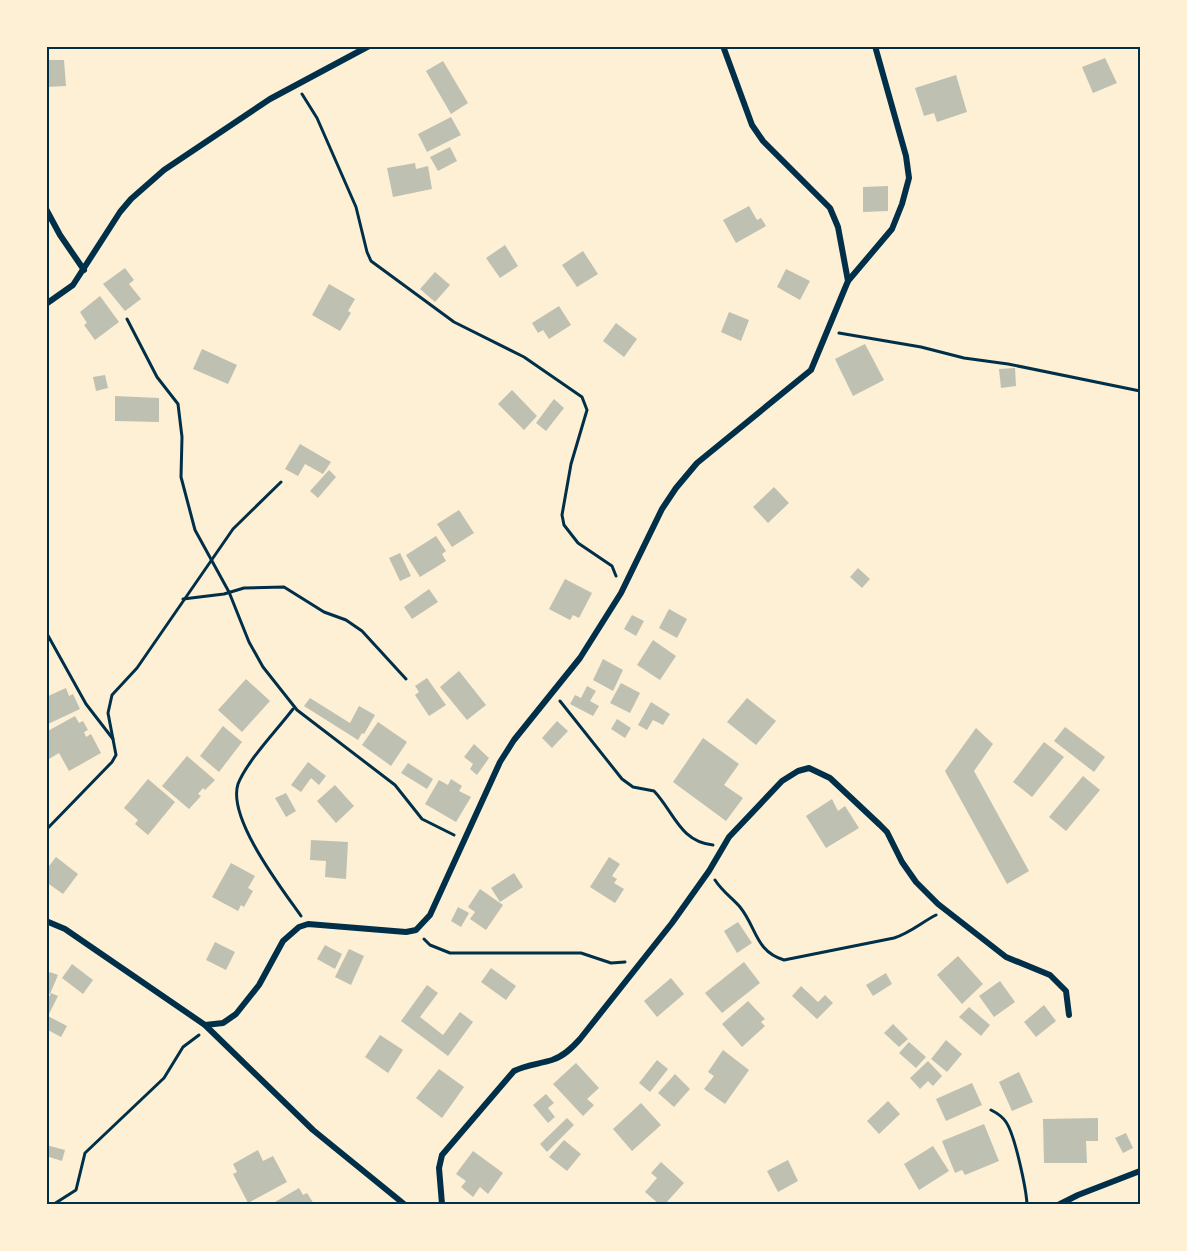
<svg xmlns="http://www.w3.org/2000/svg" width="1187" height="1251" viewBox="0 0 1187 1251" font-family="'Exo 2',sans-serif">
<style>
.building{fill:#bec0b2}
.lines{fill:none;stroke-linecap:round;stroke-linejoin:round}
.path{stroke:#003049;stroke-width:3}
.minor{stroke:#003049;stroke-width:6}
.neatline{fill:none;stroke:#003049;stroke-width:2}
</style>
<rect width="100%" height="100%" fill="#fdf0d5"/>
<g class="building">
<path d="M1105,58L1117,83L1093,93L1082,67Z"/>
<path d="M46,60H64L66,86L46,87Z"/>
<path d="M443,61L468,103L451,114L426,71Z"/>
<path d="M956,75L967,112L937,122L934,113L924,116L915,88Z"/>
<path d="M451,117L461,135L427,152L418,134Z"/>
<path d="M450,147L457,161L438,171L430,157Z"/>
<path d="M415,163L416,169L428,166L432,189L393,197L387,168Z"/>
<path d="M888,186V211L863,212V187Z"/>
<path d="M749,206L757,220L761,218L766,226L736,243L723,220Z"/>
<path d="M505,245L518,266L500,278L486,258Z"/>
<path d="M583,251L598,274L577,287L562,265Z"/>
<path d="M125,268L134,280L129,284L141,299L125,311L103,284Z"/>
<path d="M786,269L810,281L800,300L777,287Z"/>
<path d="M435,272L450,285L435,302L420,289Z"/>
<path d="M329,284L355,299L348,311L351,313L340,331L312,315Z"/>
<path d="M100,296L119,322L95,340L84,325L87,323L80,312Z"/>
<path d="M559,306L571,325L549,339L543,330L538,333L532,323Z"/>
<path d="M729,312L749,320L741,341L721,332Z"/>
<path d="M616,323L637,339L624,357L603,341Z"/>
<path d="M865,344L884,380L853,396L835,359Z"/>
<path d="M202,349L237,365L228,384L193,369Z"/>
<path d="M1015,368L1016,386L1001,388L999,369Z"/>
<path d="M105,375L108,388L96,391L93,377Z"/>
<path d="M512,390L537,416L524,430L498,404Z"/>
<path d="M115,396L159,398V422L115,421Z"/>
<path d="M554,399L564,408L546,431L536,423Z"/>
<path d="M300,444L331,462L323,474L305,464L298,476L285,469Z"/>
<path d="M329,470L336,477L318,498L310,491Z"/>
<path d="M774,487L789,503L768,523L753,507Z"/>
<path d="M459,510L474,533L452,547L437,524Z"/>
<path d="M436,536L446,551L442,554L446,561L420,577L406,555Z"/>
<path d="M400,553L411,576L400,581L389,558Z"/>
<path d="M858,568L870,579L862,588L850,577Z"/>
<path d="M565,579L592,593L579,618L573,615L570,620L549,609Z"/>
<path d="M429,589L438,602L412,619L404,607Z"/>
<path d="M669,609L687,619L677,638L659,628Z"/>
<path d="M632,615L644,621L636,636L624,629Z"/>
<path d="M653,640L676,656L660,680L637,665Z"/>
<path d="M603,659L623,670L613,691L593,680Z"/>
<path d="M459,671L486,705L467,720L440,687Z"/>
<path d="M427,678L446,705L429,716L415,695L419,692L415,686Z"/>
<path d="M246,679L270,701L242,732L218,710Z"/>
<path d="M621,683L640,693L630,713L610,703Z"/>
<path d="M587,686L596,691L590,701L599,706L593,716L570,704L575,695L581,698Z"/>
<path d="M66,688L69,696L73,694L80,709L48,724L46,697Z"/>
<path d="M310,698L350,723L359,706L375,715L364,734L362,733L358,740L304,706Z"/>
<path d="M747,698L776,721L756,745L727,722Z"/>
<path d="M651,702L670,714L663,725L653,720L647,730L638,725Z"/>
<path d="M75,716L79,723L83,721L88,730L84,732L86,737L91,734L101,753L69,771L59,753L49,759L46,755V732Z"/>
<path d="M617,719L631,728L625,738L611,729Z"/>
<path d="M557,721L568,731L552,748L542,738Z"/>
<path d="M378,722L407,742L391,766L362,745Z"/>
<path d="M223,726L242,742L219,772L200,756Z"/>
<path d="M1065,727L1105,757L1094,772L1054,741Z"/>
<path d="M976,728L993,744L974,771L1029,871L1007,884L945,771Z"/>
<path d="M703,738L739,764L724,785L743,798L726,821L673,782Z"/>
<path d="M1044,742L1064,757L1032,797L1013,782Z"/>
<path d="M474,744L489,758L477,775L470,769L473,764L464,757Z"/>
<path d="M187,756L215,780L205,790L203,788L198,794L201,796L189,809L162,786Z"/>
<path d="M308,762L326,776L319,785L311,778L301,792L291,785Z"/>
<path d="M408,763L433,779L427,789L401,773Z"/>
<path d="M1083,776L1100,790L1066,831L1049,817Z"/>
<path d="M148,779L175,802L148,835L135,824L138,820L124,808Z"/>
<path d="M451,779L462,786L459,791L471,797L456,822L425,804L439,780L448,785Z"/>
<path d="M335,785L354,806L336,823L317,801Z"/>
<path d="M286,793L296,811L286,817L275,798Z"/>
<path d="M832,799L838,811L845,806L859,828L826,848L806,816Z"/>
<path d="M311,840L348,842L346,879L325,877L326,861L310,860Z"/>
<path d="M56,857L78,874L63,894L46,882V870Z"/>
<path d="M609,857L620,864L612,876L617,879L614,883L624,889L615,903L590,887Z"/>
<path d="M231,863L255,876L248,888L253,891L244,907L241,905L238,911L212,897Z"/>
<path d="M514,873L523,887L500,902L491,888Z"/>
<path d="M480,889L503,905L486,930L470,919L475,912L468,907Z"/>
<path d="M458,907L469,913L461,927L451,921Z"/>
<path d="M738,922L752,943L737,953L724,931Z"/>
<path d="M215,942L235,952L226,970L206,960Z"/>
<path d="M325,945L342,954L335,969L317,959Z"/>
<path d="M349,949L364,956L351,985L335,977Z"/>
<path d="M958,956L983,984L962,1004L937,975Z"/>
<path d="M744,962L760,983L722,1013L705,993Z"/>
<path d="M72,964L93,980L83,994L62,978Z"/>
<path d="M491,968L516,986L506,1000L481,982Z"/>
<path d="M50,972L58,975L50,994L46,992V979Z"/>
<path d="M886,973L892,984L873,996L866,985Z"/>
<path d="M671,978L684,994L657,1017L644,1001Z"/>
<path d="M1000,981L1015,1002L994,1017L979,996Z"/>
<path d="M427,985L438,993L420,1017L443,1035L460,1012L473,1022L448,1056L401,1021Z"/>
<path d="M801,986L818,1002L825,995L833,1003L817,1019L792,996Z"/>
<path d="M51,993L58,996L49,1014L46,1013V1002Z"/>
<path d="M748,1001L765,1019L761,1022L765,1026L742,1047L722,1024Z"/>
<path d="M1044,1005L1056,1021L1036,1037L1024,1022Z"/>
<path d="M969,1007L990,1025L981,1036L959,1017Z"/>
<path d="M46,1015L67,1026L61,1037L46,1029Z"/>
<path d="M893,1024L908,1039L899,1047L884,1033Z"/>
<path d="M380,1035L403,1050L388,1073L365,1057Z"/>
<path d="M946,1040L962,1054L947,1072L931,1059Z"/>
<path d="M909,1042L926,1057L916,1068L899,1053Z"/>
<path d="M723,1050L749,1070L725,1104L704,1089L714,1076L708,1072Z"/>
<path d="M657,1060L668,1069L650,1092L639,1083Z"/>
<path d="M928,1061L942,1076L933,1086L928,1081L920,1089L910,1078Z"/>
<path d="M576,1063L599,1088L587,1099L594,1105L583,1116L553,1084Z"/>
<path d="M439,1069L464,1087L442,1118L416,1098Z"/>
<path d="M1019,1072L1033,1102L1012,1111L999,1082Z"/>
<path d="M675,1074L690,1089L674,1107L658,1093Z"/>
<path d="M972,1083L982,1105L946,1121L936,1099Z"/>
<path d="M546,1094L554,1103L548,1108L555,1117L548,1123L533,1105Z"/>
<path d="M888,1101L900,1114L879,1134L867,1121Z"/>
<path d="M641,1103L661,1125L632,1151L613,1129Z"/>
<path d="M567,1118L574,1125L547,1152L540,1144Z"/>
<path d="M1098,1118V1141H1086L1087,1163H1044L1043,1119Z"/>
<path d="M984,1124L999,1161L965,1175L962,1170L955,1173L942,1141Z"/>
<path d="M1126,1133L1133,1148L1123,1153L1115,1138Z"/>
<path d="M564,1140L581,1154L567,1171L549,1157Z"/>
<path d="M46,1145L65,1150L62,1161L46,1156Z"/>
<path d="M933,1146L949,1171L919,1190L904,1164Z"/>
<path d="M258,1150L263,1161L273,1156L287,1182L248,1203L233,1174L237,1172L233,1164Z"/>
<path d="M473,1151L503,1173L488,1194L480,1187L473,1197L461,1187L466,1181L456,1174Z"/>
<path d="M788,1160L798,1181L778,1192L767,1171Z"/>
<path d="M661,1162L684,1183L665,1204H659L645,1192L657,1178L651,1173Z"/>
<path d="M299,1188L303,1195L307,1193L314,1204H277L275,1202Z"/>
</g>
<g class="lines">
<g class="path">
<path d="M302,94L317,118L356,207L367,252L371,261L454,322L524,357L582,397L587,410L571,464L562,515L564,525L578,543L612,566L616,576"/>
<path d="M127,319L157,377L178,404L182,437L181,477L195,530L229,592L249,642L263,667L297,710L395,785L422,819L454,835"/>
<path d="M839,333L921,347L964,358L1008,364L1140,391"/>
<path d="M183,599L224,594L244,588L284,587L324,612L346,620L362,631L406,679"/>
<path d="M46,632L86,704L113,739"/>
<path d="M560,701L622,779L633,787L654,791C674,812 680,842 713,845"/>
<path d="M293,709C277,730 247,761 238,784C227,818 282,889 301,916"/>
<path d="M46,830L112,762L116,755L108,713L112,695L137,668L233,529L281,482"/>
<path d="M715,880C722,891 732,898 740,907C757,928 755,951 784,960L894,938C910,933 922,922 936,915"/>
<path d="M424,939L430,945L450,953H581L611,963L625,962"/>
<path d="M991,1110C997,1113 1002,1116 1006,1122C1015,1135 1026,1188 1027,1204"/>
<path d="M54,1204L76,1190L85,1153L164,1078L183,1047L199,1035"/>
</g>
<g class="minor">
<path d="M723,46L752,125L763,141L830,208L838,227L848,281"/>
<path d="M46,209L60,235L84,270"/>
<path d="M46,304L73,285L120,212L131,199L164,170L270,99L369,46"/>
<path d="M46,921L65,929L81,940L205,1025L313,1130L404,1204"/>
<path d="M205,1025L223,1023L236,1014L259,985L283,941L299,927L308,924L406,932L416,930L430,915L500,762L514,740L580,658L621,593L662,509L676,488L697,463L811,370L848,281L892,229L902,204L909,178L906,156L875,46"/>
<path d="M442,1204L439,1168L442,1155L514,1071C526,1065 539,1064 552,1060C564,1056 572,1048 580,1039L672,923L709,871L729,837L782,781L798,771L809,768L830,778L880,825L887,832L902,862L916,882L938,904L1006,957L1050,975L1066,991L1069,1015"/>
<path d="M1060,1204L1078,1195L1140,1171"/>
</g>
</g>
<rect width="1187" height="1251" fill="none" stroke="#fdf0d5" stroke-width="96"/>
<rect x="48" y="48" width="1091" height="1155" class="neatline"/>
</svg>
